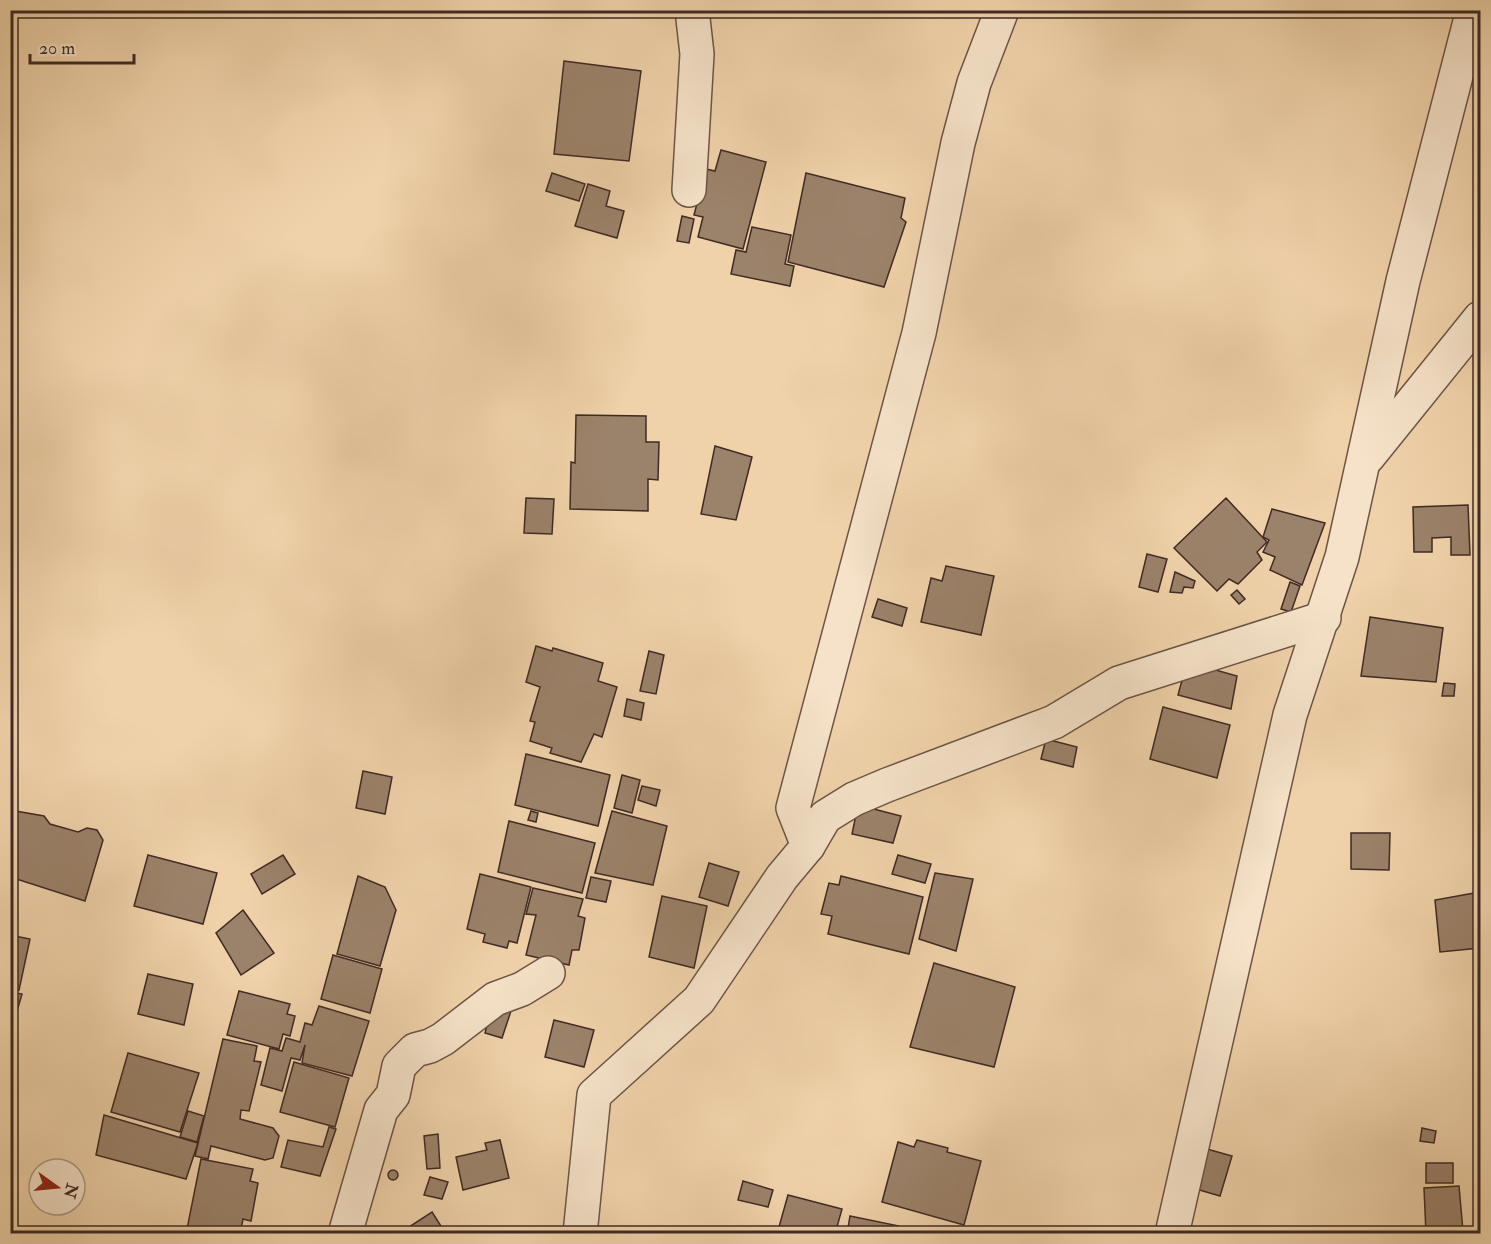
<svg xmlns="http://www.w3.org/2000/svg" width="1491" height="1244" viewBox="0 0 1491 1244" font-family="'IM FELL Double Pica',serif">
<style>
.building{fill:#9b826a;stroke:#3f2b24;stroke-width:1.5}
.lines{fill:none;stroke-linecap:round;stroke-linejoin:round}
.minor-casing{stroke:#6b5546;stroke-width:36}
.minor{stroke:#f5e2c8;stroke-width:33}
</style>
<rect width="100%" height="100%" fill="#f0d2aa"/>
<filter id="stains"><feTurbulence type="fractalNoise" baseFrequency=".00333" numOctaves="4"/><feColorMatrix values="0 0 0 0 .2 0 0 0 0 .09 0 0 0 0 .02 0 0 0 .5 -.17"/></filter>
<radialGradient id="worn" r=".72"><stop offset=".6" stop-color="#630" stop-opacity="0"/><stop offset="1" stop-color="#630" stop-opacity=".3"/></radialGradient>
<g class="building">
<path d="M564,61L641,71L629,161L554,154Z"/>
<path d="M721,150L766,162L743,249L698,237L703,217L694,215L706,169L715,171Z"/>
<path d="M552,173L585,184L579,201L546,191Z"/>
<path d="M806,173L905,198L901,218L906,222L884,287L788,262Z"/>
<path d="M588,184L610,191L606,206L624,211L617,238L575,226Z"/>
<path d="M682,216L694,219L689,243L677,241Z"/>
<path d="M752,227L791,235L785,264L794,266L790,286L731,274L736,250L746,252Z"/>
<path d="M576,415L646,416V442H659L658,480L648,479V511L570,509L571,462L575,463Z"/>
<path d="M715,446L752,457L736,520L701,514Z"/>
<path d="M526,498L554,499L552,534L524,533Z"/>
<path d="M1226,498L1267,542L1257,552L1262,560L1238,584L1229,579L1217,591L1174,548Z"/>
<path d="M1468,505L1470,555H1451V537L1432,538V552H1414L1413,507Z"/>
<path d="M1272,509L1325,523L1302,585L1270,570L1275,557L1263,552L1269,540L1263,537Z"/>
<path d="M1147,554L1167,559L1158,592L1139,587Z"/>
<path d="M946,566L994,576L981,635L921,622L931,578L942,581Z"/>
<path d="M1175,572L1195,581L1193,588L1184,587L1182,593L1170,592Z"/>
<path d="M1290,582L1300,586L1291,612L1281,609Z"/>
<path d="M1237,590L1245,599L1239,604L1231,595Z"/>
<path d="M878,599L907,608L902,626L872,617Z"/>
<path d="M1370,617L1443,628L1436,682L1361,676Z"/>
<rect x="1476" y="644" width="4" height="46"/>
<path d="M536,646L552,651L553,648L603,663L598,681L617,687L602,737L594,734L581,762L550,753L552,748L530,741L535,722L530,721L540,687L526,682Z"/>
<path d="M649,651L664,655L656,694L640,691Z"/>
<path d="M1187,662L1237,676L1231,709L1178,695Z"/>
<path d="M1444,683L1455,684L1454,696H1442Z"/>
<path d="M627,699L644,703L641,720L624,716Z"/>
<path d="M1163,707L1230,725L1217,778L1150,759Z"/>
<path d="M1046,739L1077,747L1073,767L1041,759Z"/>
<path d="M526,754L610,775L598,826L515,805Z"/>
<path d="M363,771L392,777L385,814L356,808Z"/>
<path d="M622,775L640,780L632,813L614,808Z"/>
<path d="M642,786L660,790L656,806L638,800Z"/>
<path d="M858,805L901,816L893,843L852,834Z"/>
<path d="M10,810L44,816L50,824L78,832L87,828L97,830L103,840L85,901L10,877Z"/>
<path d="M531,811L538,813L536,822L528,820Z"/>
<path d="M612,811L667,826L653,885L595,873Z"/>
<path d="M509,821L595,843L582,893L498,872Z"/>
<path d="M1351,833H1390L1389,870L1351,869Z"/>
<path d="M148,855L217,873L203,924L134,906Z"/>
<path d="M283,855L295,874L262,894L251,874Z"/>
<path d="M898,855L931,864L925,883L892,874Z"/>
<path d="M709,863L739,872L728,906L699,897Z"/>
<path d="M935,873L973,879L956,951L919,939Z"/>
<path d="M480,874L531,887L517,943L509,941L507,948L483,942L485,934L467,929Z"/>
<path d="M358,876L385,887L396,910L380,966L337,954Z"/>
<path d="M841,876L923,897L909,954L828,934L832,916L821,914L829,883L839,885Z"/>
<path d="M591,877L611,881L606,902L586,898Z"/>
<path d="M533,888L583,899L578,916L585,918L579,950H572L569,965L526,955L536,915L526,914Z"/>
<path d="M1480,892V948L1440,952L1435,900Z"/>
<path d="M662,896L707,906L694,968L649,957Z"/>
<path d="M243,910L274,953L241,975L216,933Z"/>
<path d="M10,935L30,939L19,990L10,988Z"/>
<path d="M333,955L382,969L370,1013L321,999Z"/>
<path d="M934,963L1015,987L994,1067L910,1047Z"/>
<path d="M148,974L193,984L184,1025L138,1014Z"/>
<path d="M239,991L290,1004L287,1014L295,1016L290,1036L283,1034L279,1049L227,1035Z"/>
<path d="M10,992L22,994L13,1025H10Z"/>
<path d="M319,1006L369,1021L352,1076L302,1063L305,1045L300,1060L291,1058L282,1091L261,1085L270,1048L282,1051L286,1038L300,1042L305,1023L312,1025Z"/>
<path d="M492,1006L511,1011L502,1038L485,1033Z"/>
<path d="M554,1020L594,1030L584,1067L545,1057Z"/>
<path d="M223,1039L257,1046L254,1061L261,1062L249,1111L241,1110L240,1119L273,1128L279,1136L273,1158L265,1160L211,1146L208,1159L195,1156Z"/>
<path d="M128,1053L199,1073L180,1132L111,1112Z"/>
<path d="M294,1062L349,1078L335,1127L280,1112Z"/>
<path d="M188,1111L204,1116L197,1142L180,1137Z"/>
<path d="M104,1115L198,1143L186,1179L96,1155Z"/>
<path d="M329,1127L336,1129L320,1176L281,1167L288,1140L323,1147Z"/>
<path d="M1422,1128L1436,1131L1434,1143L1420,1141Z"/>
<path d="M438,1134L440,1168L427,1169L424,1136Z"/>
<path d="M500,1140L509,1178L463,1190L456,1157L487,1150L485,1143Z"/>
<path d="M917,1140L948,1148L947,1152L981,1161L964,1225L882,1202L898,1142L914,1147Z"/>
<path d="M1207,1149L1232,1156L1220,1196L1196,1189Z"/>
<path d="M201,1159L253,1169L250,1181L258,1183L251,1221L243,1219L240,1234H186Z"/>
<rect x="1426" y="1163" width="27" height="20"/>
<circle cx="393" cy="1175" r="5"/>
<path d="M430,1177L448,1182L442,1199L424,1195Z"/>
<path d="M743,1181L773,1190L768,1207L738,1200Z"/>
<path d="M1459,1186L1463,1231L1426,1234L1424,1188Z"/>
<path d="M788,1195L842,1209L835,1234H777Z"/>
<path d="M432,1212L446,1234H414L409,1227Z"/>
<path d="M850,1216L899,1226L897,1234H847Z"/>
</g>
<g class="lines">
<defs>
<g id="minor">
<path d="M689,190L697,54L692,10"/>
<path d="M1368,457L1480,318"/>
<path d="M808,846L793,808L919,333L958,143L974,83L1002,10"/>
<path d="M345,1234L381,1110L393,1095L399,1066L415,1050L430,1046L443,1039L495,999L522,989L548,973"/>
<path d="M580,1234L594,1095L699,1000L782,877L808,846L825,817L854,799L887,785L1054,722L1119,683L1324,618"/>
<path d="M1172,1234L1290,715L1342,557L1403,281L1473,10"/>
</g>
</defs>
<use href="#minor" class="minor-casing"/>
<use href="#minor" class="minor"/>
</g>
<rect width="1491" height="1244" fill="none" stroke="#f0d2aa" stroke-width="36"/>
<rect x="12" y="12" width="1467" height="1220" fill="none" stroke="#3f2b24" stroke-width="3"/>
<rect x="18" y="18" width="1455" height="1208" fill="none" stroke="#3f2b24" stroke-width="1.5"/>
<g transform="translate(57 1187) rotate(105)"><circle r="28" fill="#f5e2c8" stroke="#ac9986" stroke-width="1.5"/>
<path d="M0-4.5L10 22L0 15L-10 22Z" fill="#8f2418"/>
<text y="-9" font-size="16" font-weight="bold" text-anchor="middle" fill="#3f2b24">N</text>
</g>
<path d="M30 54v9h104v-9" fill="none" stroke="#3f2b24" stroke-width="3"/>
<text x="39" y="54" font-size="18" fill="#3f2b24" stroke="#f5e2c8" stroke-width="4.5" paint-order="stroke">20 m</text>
<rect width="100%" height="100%" filter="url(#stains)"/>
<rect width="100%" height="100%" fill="url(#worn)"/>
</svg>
